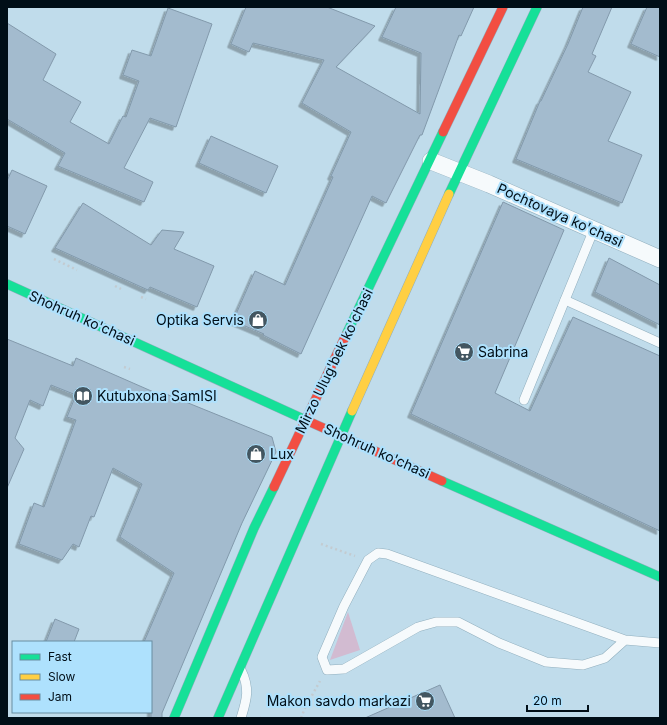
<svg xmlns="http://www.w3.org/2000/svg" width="667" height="725" viewBox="0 0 667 725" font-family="Inter,sans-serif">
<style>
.green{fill:#d2bbd1}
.building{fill:#a3bbce;stroke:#8299ab;filter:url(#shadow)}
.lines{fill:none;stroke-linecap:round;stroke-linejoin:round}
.lane-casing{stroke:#91afbe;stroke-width:10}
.street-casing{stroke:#91afbe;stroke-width:18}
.fast-casing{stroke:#91afbe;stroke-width:10}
.slow-casing{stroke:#91afbe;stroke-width:10}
.jam-casing{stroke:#91afbe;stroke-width:10}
.path{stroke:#c3cbd0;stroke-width:2.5;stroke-dasharray:2 3;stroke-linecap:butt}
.lane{stroke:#f6fafc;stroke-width:9}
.street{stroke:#f6fafc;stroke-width:17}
.fast{stroke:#16e098;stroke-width:9}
.slow{stroke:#ffcf43;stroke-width:9}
.jam{stroke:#f24e42;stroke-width:9}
.labels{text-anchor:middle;stroke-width:4;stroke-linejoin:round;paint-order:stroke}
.street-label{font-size:14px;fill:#000e17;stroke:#aee1fd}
.poi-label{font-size:14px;fill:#000e17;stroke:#aee1fd;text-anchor:start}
</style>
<defs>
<filter id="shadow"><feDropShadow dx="-3.5" dy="3.5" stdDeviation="0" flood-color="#0004"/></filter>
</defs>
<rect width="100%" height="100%" fill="#c0dceb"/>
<path class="green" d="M348,612L360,650L330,660Z"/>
<g class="building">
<path d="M246,7H327L375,26L336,67L420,114L421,53L382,37L396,7H474L461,36L459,35L422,135H420L386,203L372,196L301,354L263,335L264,334L233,321L255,271L285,285L333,177L331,176L351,132L302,103L324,60L253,43L249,52L231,44Z"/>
<path d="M583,7H612L592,54L596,56L588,72L631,92L608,141L642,155L622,203L516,159L540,101H541L568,44Z"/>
<path d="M647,7H660V57L631,44Z"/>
<path d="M168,8L212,24L176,127L150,118L124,168L153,182L144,202L58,166L65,153L7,119V23L56,54L43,80L81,102L70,122L109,144L123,116L126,117L139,81L123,75L132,50L151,56Z"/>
<path d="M211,136L278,166L266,193L199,163Z"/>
<path d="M12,170L47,186L25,234L7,226V181Z"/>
<path d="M503,202L564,230L495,393L530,411L573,317L660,356V531L411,414Z"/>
<path d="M83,203L151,245L162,230L184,232L174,249L214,266L197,307L150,287L148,290L55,248Z"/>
<path d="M609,258L660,285V325L595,292Z"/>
<path d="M7,339L73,366L76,358L165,397L166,394L272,437L276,452L242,523L162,713V718H151V642H144L174,573L120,537L142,484L113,468L94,517L91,516L79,547L73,544L62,560L19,544L34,503L44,507L76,420L67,417L76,395L51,385L43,406L30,400L15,438L24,449L7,488Z"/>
<path d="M55,619L79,629L74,642H46Z"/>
<path d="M440,685L455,718H365Z"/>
</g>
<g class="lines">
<defs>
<g id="lane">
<path d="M565,300L660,343"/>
<path d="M524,400L594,229"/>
<path d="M625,640L605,658L583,665L546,662L499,643L458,622H436L418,627L344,669L327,670L322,657L344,606L368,560L378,553L387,554L625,640L660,643"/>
<path d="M241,718C247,699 250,688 241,670"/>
</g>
<path id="street" d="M431,161L489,184L660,259"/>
<g id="fast">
<path d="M449,194L537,7"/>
<path d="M7,284L310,422"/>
<path d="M346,335L443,132"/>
<path d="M442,481L660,577"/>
<path d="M174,718L254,528L274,487"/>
<path d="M218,718L352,411"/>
</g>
<path id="slow" d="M352,411L449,194"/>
<g id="jam">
<path d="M443,132L503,7"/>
<path d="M310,422L442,481"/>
<path d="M274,487L346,335"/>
</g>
</defs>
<use href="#lane" class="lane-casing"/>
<use href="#street" class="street-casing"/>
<use href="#fast" class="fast-casing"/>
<use href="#slow" class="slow-casing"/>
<use href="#jam" class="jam-casing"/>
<g class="path">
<path d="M54,259L77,270"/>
<path d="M115,286L121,289"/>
<path d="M141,297L146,299"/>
<path d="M124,367L130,369"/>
<path d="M321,544L355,556"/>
<path d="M260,718H261"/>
<path d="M301,718L305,708L320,681"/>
</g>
<use href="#lane" class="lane"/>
<use href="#street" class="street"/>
<use href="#fast" class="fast"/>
<use href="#slow" class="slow"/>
<use href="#jam" class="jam"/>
</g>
<defs>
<symbol id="shop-disc" viewBox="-11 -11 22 22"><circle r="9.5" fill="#435661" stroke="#aee1fd"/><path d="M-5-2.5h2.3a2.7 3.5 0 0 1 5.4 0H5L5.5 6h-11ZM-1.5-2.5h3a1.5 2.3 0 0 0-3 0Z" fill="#fff"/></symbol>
<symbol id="supermarket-disc" viewBox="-11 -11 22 22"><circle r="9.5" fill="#435661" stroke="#aee1fd"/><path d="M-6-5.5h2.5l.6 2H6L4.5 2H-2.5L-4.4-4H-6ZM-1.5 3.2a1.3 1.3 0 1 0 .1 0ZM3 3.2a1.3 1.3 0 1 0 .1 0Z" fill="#fff"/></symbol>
<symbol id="library-disc" viewBox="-11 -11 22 22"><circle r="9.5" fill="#435661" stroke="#aee1fd"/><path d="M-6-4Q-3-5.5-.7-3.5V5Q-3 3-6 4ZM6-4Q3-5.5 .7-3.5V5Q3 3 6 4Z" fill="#fff"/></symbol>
</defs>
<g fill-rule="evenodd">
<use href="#shop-disc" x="247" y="309" width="22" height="22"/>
<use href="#supermarket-disc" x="453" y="341" width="22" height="22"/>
<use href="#library-disc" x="72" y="385" width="22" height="22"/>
<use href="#shop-disc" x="245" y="443" width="22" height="22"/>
<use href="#supermarket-disc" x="414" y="690" width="22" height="22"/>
</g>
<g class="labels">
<g class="street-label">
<text transform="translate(560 215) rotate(24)" y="5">Pochtovaya ko'chasi</text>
<text transform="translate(82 318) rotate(24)" y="5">Shohruh ko'chasi</text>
<text transform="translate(334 361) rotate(-64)" y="5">Mirzo Ulug'bek ko'chasi</text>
<text transform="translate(377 451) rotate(24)" y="5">Shohruh ko'chasi</text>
</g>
<g class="poi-label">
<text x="244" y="325" text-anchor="end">Optika Servis</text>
<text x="478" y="357">Sabrina</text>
<text x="97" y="401">Kutubxona SamISI</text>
<text x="270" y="459">Lux</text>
<text x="411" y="706" text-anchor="end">Makon savdo markazi</text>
</g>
</g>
<rect width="667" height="725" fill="none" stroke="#000e17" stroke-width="16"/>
<rect x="12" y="641" width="140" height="72" fill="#aee1fd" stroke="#688da1"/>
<rect x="20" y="654" width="20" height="6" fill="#16e098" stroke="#688da1"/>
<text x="48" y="661" font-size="12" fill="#000e17">Fast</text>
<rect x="20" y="674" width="20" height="6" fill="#ffcf43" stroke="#688da1"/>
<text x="48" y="681" font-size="12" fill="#000e17">Slow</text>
<rect x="20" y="694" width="20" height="6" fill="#f24e42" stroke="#688da1"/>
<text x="48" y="701" font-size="12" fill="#000e17">Jam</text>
<path d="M527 705v6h61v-6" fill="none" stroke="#000e17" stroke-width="2"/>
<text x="533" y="705" font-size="12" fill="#000e17" stroke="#aee1fd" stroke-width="3" paint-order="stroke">20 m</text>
</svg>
